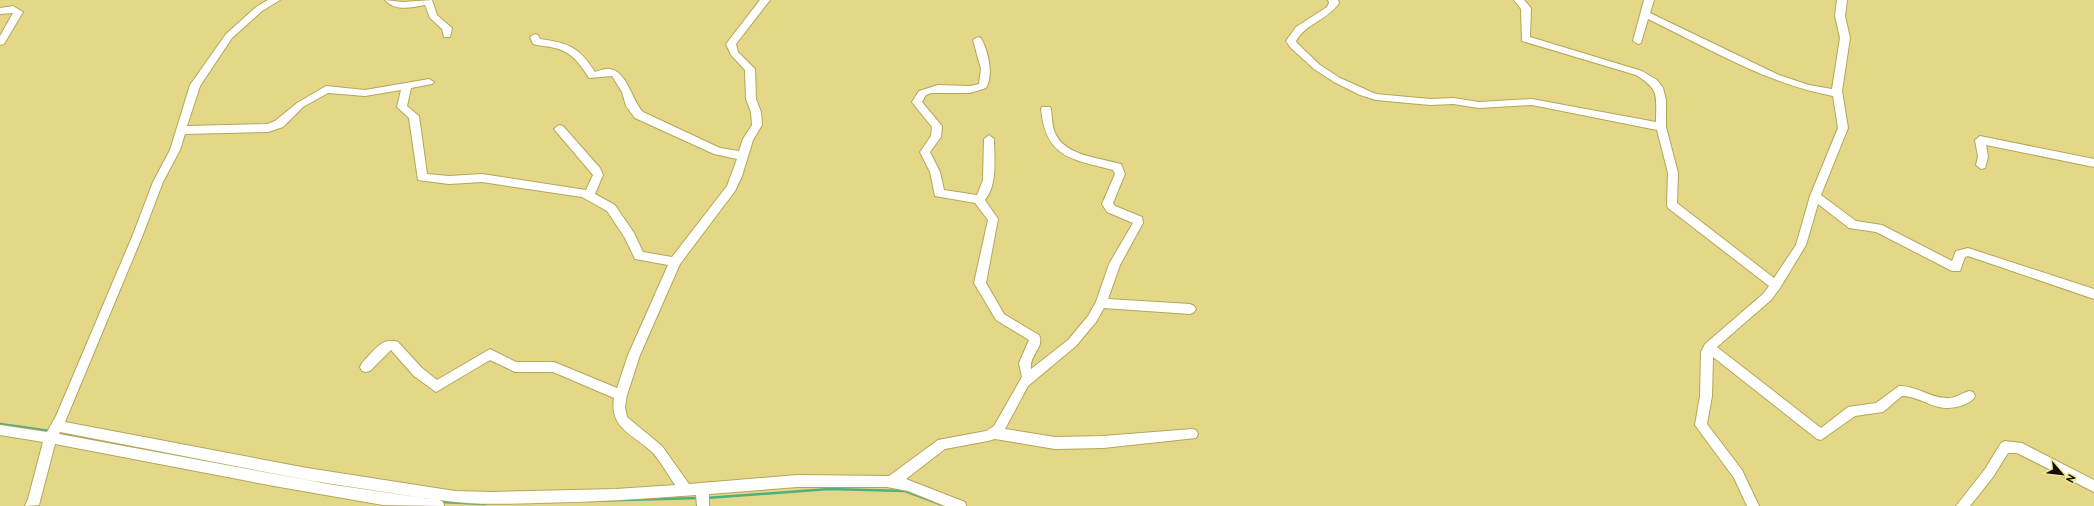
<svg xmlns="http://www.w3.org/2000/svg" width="2094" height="506" viewBox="0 0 2094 506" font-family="Overpass,sans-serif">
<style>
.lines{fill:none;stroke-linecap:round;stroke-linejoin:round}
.stream{stroke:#4cb083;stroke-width:2.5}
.minor-casing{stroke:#b3a758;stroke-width:2}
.minor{fill:#fff;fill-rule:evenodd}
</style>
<rect width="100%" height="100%" fill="#e4d888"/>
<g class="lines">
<g class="stream">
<path d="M0,424L50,431"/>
<path d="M57,432L180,455"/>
<path d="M370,490L390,493"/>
<path d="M706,498L829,489L905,491L945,506"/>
<path d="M588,501L699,498"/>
<path d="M441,502L485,504"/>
</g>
<defs>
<g id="minor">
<path d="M268,0H280L262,11L232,38L200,86L187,126L267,124L275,121L297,103L326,86L365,90L429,79L434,82L432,84L411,88L407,106L419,116L427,174L449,176L482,174L586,190L593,175L554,129L559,125L563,126L600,168L603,175L595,194L615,205L634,233L643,252L672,257L727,186L737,159L714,154L635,118L626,106L622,92L612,76L589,78C580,64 572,52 555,48C547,46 540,46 533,44L530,37L535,34L538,35L540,39C569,43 579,47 595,72C599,71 605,68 610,69C627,71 632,101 643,112L720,148L739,151L743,139L752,125L751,112L746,99L745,70L731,55L726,44L760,0H770L736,44L738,52L755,69L756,99L761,112L762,125L753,140L742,176L735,191L680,264L640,355L627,395L625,407L627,417L662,446L689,484L797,475L889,476L938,440L986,431L994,426L1022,377L1019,363L1029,340L996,320L974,283L988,220L975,203L935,196L930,172L920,152L931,136L932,127L912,102L919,91L938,85L970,86L979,84L981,69L973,40L978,37L981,38C988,51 994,75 986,88L970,93H931L926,95L922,102L942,126L941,137L930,152L940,172L944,190L977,195L983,180L984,139L989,135L994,139C994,158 998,184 985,200L998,219L986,283L1004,314L1039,335C1045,347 1029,355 1031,369L1068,340L1088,316L1096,302L1109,264L1133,223L1107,212L1102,204L1115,174L1113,170C1071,159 1046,158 1041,109L1042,107H1050L1051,109C1052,117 1052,126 1055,133C1065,156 1100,158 1121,164L1125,174L1113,203L1115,206L1142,217L1143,223L1120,265L1108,299L1190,304L1194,306L1196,309L1194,312L1190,314L1104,308L1096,322L1076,346L1028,386L1005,429L1055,437L1103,436L1192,429L1196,430L1198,434L1196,438L1103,448L1055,449L995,439L988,441L945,449L906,479L965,502L966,506H945L908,491L887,487H797L709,494V506H697L696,495C643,499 590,502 537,503C504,504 471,505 439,500L443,502L444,506L383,505L274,486L55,444L39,505L25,506L28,499L43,442L0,435V425L47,432L56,416L132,237L153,182L170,150L190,85L226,34L256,7ZM401,90L397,107L409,118L418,180L449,184L482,182L582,197L607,211L625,238L635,259L668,265L628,355L617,388L554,362H516L490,349L437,380L422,368L398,342C382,336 372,353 362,363L360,367L362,371L366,372L370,371L391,350L414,376L436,392L490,360L515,372H553L614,398C609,429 635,435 653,453C661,462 668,475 675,485L616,489L492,492L455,491L307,468L65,422L142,237L163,182L180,150L185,134L268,132L283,127L303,107L328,93L365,96ZM60,432L307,480L430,499L328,484L59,434Z"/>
<path d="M385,0L403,2L432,0L437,15L452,28L450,37H444L442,29L430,18L425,5C413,7 395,12 385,0Z"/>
<path d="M1328,0H1338L1339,3C1328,20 1305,24 1296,41L1297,43L1320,65L1340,78L1376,94L1430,99L1453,98L1479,102L1532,99L1656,122C1656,95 1660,90 1636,75L1522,41L1521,9L1514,0H1524L1531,8L1530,37L1642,71L1657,80L1663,88L1666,100V127L1678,173L1677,203L1774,278L1796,245L1810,196L1838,128L1833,96C1767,84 1708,48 1648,19L1641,43L1638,44L1633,41L1644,0H1654L1650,13L1779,75L1809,85L1832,89L1840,38L1835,16L1837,0H1847L1845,16L1850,38L1842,91L1848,128L1821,195L1856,221L1882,225L1952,261L1956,251L1968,248L2094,289V299L1968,256L1965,257L1960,271H1952L1876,232L1849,228L1818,204L1806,245L1780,288L1771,300L1717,347L1821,428L1848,407L1876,403L1899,386C1916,385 1931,399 1948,398C1956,398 1962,393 1969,391L1973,392L1975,396C1973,401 1968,403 1963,405C1936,415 1926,397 1902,396L1883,412L1855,416L1821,440L1817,439L1713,357L1712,396L1707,424L1742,470L1759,506H1747L1734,478L1695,425L1700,396L1701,352L1705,344L1763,294L1769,286L1668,208L1667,205L1668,173L1657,130L1532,105L1479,108L1453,104L1430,105L1376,100L1360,95L1334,82L1314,69L1290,47L1286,41L1296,27L1327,7L1329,3Z"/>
<path d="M13,6L23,12L4,44L0,45V36L13,13L0,14V8Z"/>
<path d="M1980,136L2094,159V167L1986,145L1988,157L1985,168L1981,169L1976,165L1978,157L1975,140Z"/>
<path d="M2005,441L2022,443L2094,480V492L2017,453H2008L1993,477L1970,506H1956L1985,469L2001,443Z"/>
</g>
</defs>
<use href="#minor" class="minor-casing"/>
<use href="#minor" class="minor"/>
</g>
<g transform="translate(2062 474) rotate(118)" stroke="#f1e695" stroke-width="3" paint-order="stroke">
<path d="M0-3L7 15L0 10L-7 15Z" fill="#120e00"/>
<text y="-6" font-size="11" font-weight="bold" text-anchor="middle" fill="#120e00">N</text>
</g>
</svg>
